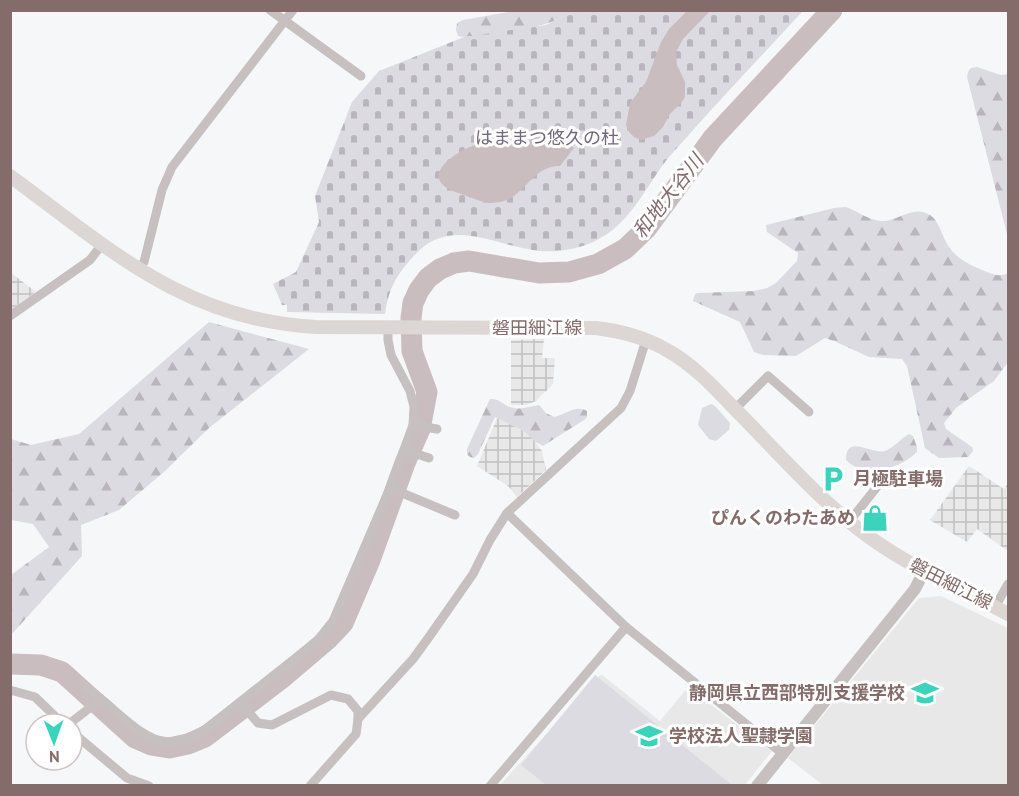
<svg xmlns="http://www.w3.org/2000/svg" width="1019" height="796" viewBox="0 0 1019 796" font-family="'PT Sans','Noto Sans JP',sans-serif">
<style>
.built{fill:#e9e8e9}
.industrial{fill:url(#industrial-grid)}
.green{fill:#dcdbe2}
.forest{fill:url(#forest-firs)}
.cemetery{fill:url(#cemetery-stones)}
.water{fill:#cabdbf}
.lines{fill:none;stroke-linecap:round;stroke-linejoin:round}
.river{stroke:#cabdbf;stroke-width:21}
.minor{stroke:#c7c0c0;stroke-width:9}
.tertiary{stroke:#c7c0c0;stroke-width:12}
.secondary{stroke:#dcd6d5;stroke-width:14}
.labels{text-anchor:middle;stroke-width:6;stroke-linejoin:round;paint-order:stroke}
.park-label{font-size:18px;fill:#70687c;stroke:#fff}
.street-label{font-size:18px;fill:#846c6a;stroke:#fff}
.poi-label{font-size:18px;font-weight:bold;fill:#846c6a;stroke:#fff;text-anchor:start}
.water-label{font-size:20px;font-style:italic;fill:#866b6e;stroke:#fff}
</style>
<defs>
<pattern id="industrial-grid" width="8" height="8" patternUnits="userSpaceOnUse" patternTransform="scale(1.5)"><rect width="8" height="8" fill="#e9e8e9"/><path d="M0 4h8M4 0v8" fill="none" stroke="#c2c0c1"/></pattern>
<pattern id="forest-firs" width="22" height="20" patternUnits="userSpaceOnUse" patternTransform="scale(1.5)"><rect width="22" height="20" fill="#dcdbe2"/><path d="M5 1l3.5 6h-7zM16 11l3.5 6h-7z" fill="#b8b6bb"/></pattern>
<pattern id="cemetery-stones" width="16" height="16" patternUnits="userSpaceOnUse" patternTransform="scale(1.5)"><rect width="16" height="16" fill="#dcdbe2"/><path d="M2 7V4a2 2 0 0 1 4 0v3zM10 15v-3a2 2 0 0 1 4 0v3z" fill="#b8b6bb"/></pattern>
</defs>
<rect width="100%" height="100%" fill="#f6f7f8"/>
<g class="built">
<path d="M941,596L1008,628V785H823L788,758L919,598Z"/>
<path d="M601,674L660,721L688,687L772,751L745,785L499,786Z"/>
</g>
<g class="industrial">
<path d="M10,272L36,292L11,310H10Z"/>
<path d="M544,339L542,358H555L553,384L536,401L526,405H511V340Z"/>
<path d="M497,418L529,433L542,451L546,470L517,497L508,486L477,466Z"/>
<path d="M969,466L1004,489L1008,483V551L977,529L967,542L930,520Z"/>
</g>
<g class="green">
<path d="M711,404L715,406L730,423L729,430L716,441L709,439L698,425L702,408Z"/>
<path d="M595,675L732,785H546L521,765Z"/>
</g>
<g class="forest">
<path d="M514,11H575C541,31 503,32 464,37L458,36L456,30L457,23L463,20Z"/>
<path d="M977,67L1001,75L1008,74V238L967,77L968,72L971,68Z"/>
<path d="M846,207C857,211 869,220 881,221C898,222 913,204 930,215C939,221 941,233 946,242C955,259 970,265 987,272C994,275 1001,277 1008,273V362L994,381L956,408L944,423L946,429L972,447L973,451L968,457L939,458L925,448L907,366L902,359L869,357L834,341L825,338L796,356L763,355L754,352L740,322L693,301L695,294L698,293L754,291L767,288L776,283L797,261L798,253L767,232L766,225L834,208Z"/>
<path d="M209,322L309,349L209,428L165,471L119,510L81,525L82,556L11,635V575L49,547L33,524L11,520V439L31,445L79,434Z"/>
<path d="M490,399C500,398 504,407 514,408C523,410 530,406 539,405L546,413L554,417C565,415 576,404 587,411V417L584,420L543,446L536,442L524,431L495,417L478,454L474,458L470,457L467,454V449Z"/>
<path d="M909,434L913,436L917,447V452C900,469 865,479 846,460C846,433 871,455 885,451C894,448 901,438 909,434Z"/>
</g>
<path class="cemetery" d="M575,11H803C764,53 724,95 686,138C678,147 669,156 662,166C641,196 625,230 588,244C573,250 556,252 539,251C493,246 449,214 412,258C395,277 389,289 385,314L287,312V305H282L273,284L296,272L319,222L315,196L352,102L379,71L464,37L546,25Z"/>
<g class="water">
<path d="M687,11H710L683,39L676,52L677,65L685,82V97L681,103L669,115L663,127L654,136L641,140L634,137L629,132L626,125L630,103L646,82L661,42L669,29Z"/>
<path d="M554,129L574,148L560,166C528,166 525,204 490,203C481,202 472,198 464,195C458,193 452,191 447,188C423,173 457,152 470,147C487,139 504,148 520,144C532,141 542,130 554,129Z"/>
</g>
<g class="lines">
<path class="river" d="M10,664L41,665L62,672L135,738L151,745L169,748L188,744L205,737L281,679L328,639L343,623L370,560L405,463L420,429L427,392L412,351L411,318L413,303L419,290L428,278L440,269L454,263L469,261L539,273L569,272L598,264L625,249L646,229L713,138L832,10"/>
<g class="minor">
<path d="M270,10L361,76"/>
<path d="M138,269L144,262L162,190L172,167L293,10"/>
<path d="M10,316L90,260L103,243"/>
<path d="M735,409L768,376L809,412"/>
<path d="M413,425L437,429"/>
<path d="M405,450L429,458"/>
<path d="M390,488L455,515"/>
<path d="M507,513L626,627"/>
<path d="M849,522L884,478"/>
<path d="M995,607L1008,584"/>
<path d="M86,688C110,702 139,740 167,742C181,743 194,735 206,729L317,641L333,621L390,488L413,425L414,407L410,391L391,355L388,340V328"/>
<path d="M10,690L35,697L63,724"/>
<path d="M240,702L258,723L272,725L331,695L348,699L358,711V719"/>
<path d="M69,724L101,699"/>
<path d="M72,732L127,778L149,786"/>
<path d="M310,786L356,734L358,719L413,659L429,637L473,574L490,540L507,513L621,408L630,391L646,340"/>
<path d="M490,786L626,627L783,754"/>
</g>
<path class="tertiary" d="M757,786L915,589L924,571"/>
<path class="secondary" d="M10,176C111,250 185,320 316,327L596,328C620,331 644,337 665,349C691,363 711,384 731,405C770,444 808,488 851,523C898,562 955,586 1008,614"/>
</g>
<defs>
<symbol id="parking-bare" viewBox="-9 -9 18 18"><path d="M-3.5-5.5H1a3.5 3.5 0 0 1 0 7H-1V5.5H-3.5ZM-1-3.4V-.6H.8a1.4 1.4 0 0 0 0-2.8Z" fill="#3bd3bb" stroke="#fff" stroke-width="2.5" paint-order="stroke"/></symbol>
<symbol id="shop-bare" viewBox="-9 -9 18 18"><path d="M-5-2.5h2.3a2.7 3.5 0 0 1 5.4 0H5L5.5 6h-11ZM-1.5-2.5h3a1.5 2.3 0 0 0-3 0Z" fill="#3bd3bb" stroke="#fff" stroke-width="2.5" paint-order="stroke"/></symbol>
<symbol id="school-bare" viewBox="-9 -9 18 18"><path d="M0-5L7-2L0 1L-7-2ZM-4 1L0 2.5L4 1V4Q0 6-4 4Z" fill="#3bd3bb" stroke="#fff" stroke-width="2.5" paint-order="stroke"/></symbol>
</defs>
<g fill-rule="evenodd">
<use href="#parking-bare" x="814" y="460" width="38" height="38"/>
<use href="#shop-bare" x="856" y="499" width="38" height="38"/>
<use href="#school-bare" x="906" y="674" width="38" height="38"/>
<use href="#school-bare" x="630" y="717" width="38" height="38"/>
</g>
<g class="labels">
<g class="park-label">
<text x="547" y="144">はままつ悠久の杜</text>
</g>
<g class="street-label">
<text x="537" y="334">磐田細江線</text>
<text transform="translate(951 584) rotate(27)" y="6">磐田細江線</text>
</g>
<g class="poi-label">
<text x="853" y="485">月極駐車場</text>
<text x="855" y="524" text-anchor="end">ぴんくのわたあめ</text>
<text x="905" y="699" text-anchor="end">静岡県立西部特別支援学校</text>
<text x="669" y="742">学校法人聖隷学園</text>
</g>
<g class="water-label">
<text transform="translate(668 196) rotate(-52)" y="7">和地大谷川</text>
</g>
</g>
<rect width="1019" height="796" fill="none" stroke="#846c6a" stroke-width="24"/>
<g transform="translate(54 742) rotate(179)"><circle r="28" fill="#ffffff" stroke="#cec4c3" stroke-width="1.5"/>
<path d="M0-4.5L10 22L0 15L-10 22Z" fill="#3bd3bb"/>
<text y="-9" font-size="16" font-weight="bold" text-anchor="middle" fill="#846c6a">N</text>
</g>
</svg>
